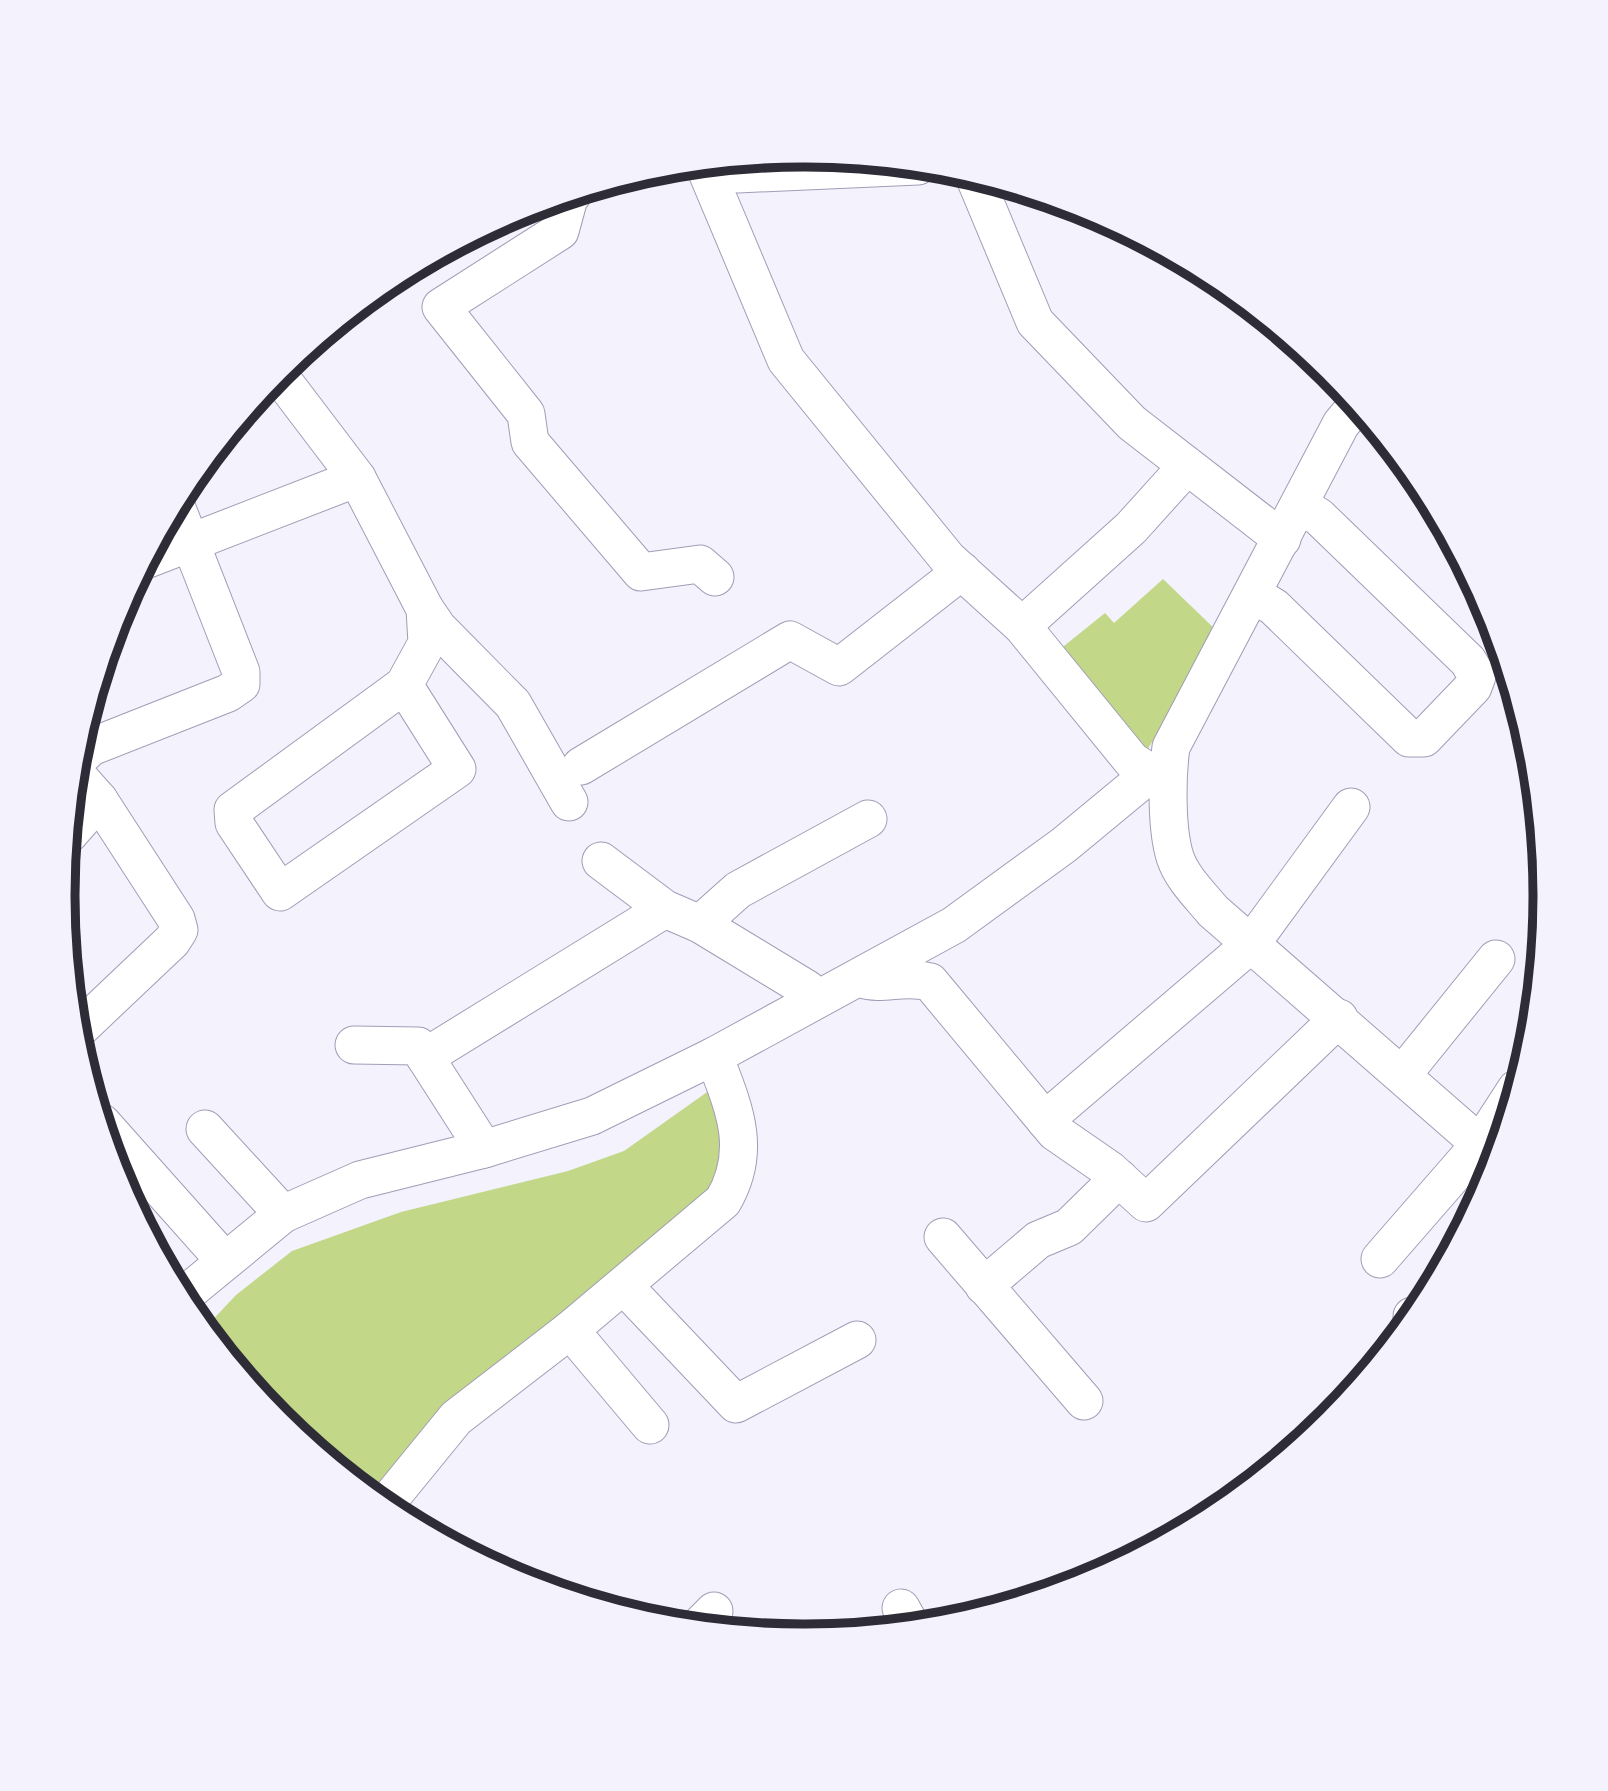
<svg xmlns="http://www.w3.org/2000/svg" width="1608" height="1791" viewBox="0 0 1608 1791" font-family="'Public Sans',sans-serif">
<style>
.green{fill:#c2d888}
.lines{fill:none;stroke-linecap:round;stroke-linejoin:round}
.street-casing{stroke:#a19db6;stroke-width:39}
.street{stroke:#fff;stroke-width:37}
.rim{fill:none;stroke:#2e2c36;stroke-width:9}
</style>
<rect width="100%" height="100%" fill="#f4f2fd"/>
<g class="green">
<path d="M1163,579L1218,632L1143,757L1059,650L1105,613L1114,623Z"/>
<path d="M717,1085L730,1177L375,1496L280,1419L205,1328L236,1295L292,1251L401,1212L568,1171L624,1151Z"/>
</g>
<g class="lines">
<defs>
<g id="street">
<path d="M703,164L738,174L918,166"/>
<path d="M704,165L786,360L948,559L1022,626L1132,761L1151,773L1168,770"/>
<path d="M974,176L1035,322L1132,423L1282,539"/>
<path d="M572,195L569,198L560,231L441,307L526,414L530,442L641,572L700,564L715,577"/>
<path d="M278,374L357,478L425,609L427,643L404,685L233,810L234,823L280,892L457,769L404,685"/>
<path d="M1356,406L1341,424L1171,747C1167,776 1166,828 1175,857C1182,878 1199,894 1213,911L1495,1157"/>
<path d="M148,559L357,478"/>
<path d="M1254,595L1274,607L1409,738H1424L1473,687L1477,676L1468,661L1319,517L1300,505"/>
<path d="M425,609L438,628L513,704L569,802"/>
<path d="M1022,626L1131,528L1187,466"/>
<path d="M76,761L91,747L228,693L241,684V672L176,506"/>
<path d="M581,766L790,640L839,667L962,571"/>
<path d="M75,773L99,800L176,919L179,930L172,941L76,1032"/>
<path d="M69,834L99,800"/>
<path d="M601,861L665,909L700,924L807,989L814,999"/>
<path d="M700,924L738,890L868,819"/>
<path d="M862,979C883,986 903,975 930,982L1055,1132L1110,1170L1146,1203L1339,1018"/>
<path d="M354,1045L418,1046L484,1149"/>
<path d="M425,1057L665,909"/>
<path d="M1403,1074L1496,959"/>
<path d="M1045,1120L1251,944L1351,807"/>
<path d="M102,1123L225,1261"/>
<path d="M205,1129L283,1214"/>
<path d="M943,1237L1084,1401"/>
<path d="M1380,1259L1481,1143L1516,1089"/>
<path d="M624,1286L736,1404L857,1340"/>
<path d="M984,1286L1038,1240L1069,1227L1119,1178"/>
<path d="M182,1297L283,1214L360,1180L484,1149L592,1116L714,1056L954,925L1064,845L1151,773"/>
<path d="M1412,1316V1317"/>
<path d="M570,1330L650,1425"/>
<path d="M385,1505L456,1418L570,1330L723,1201C753,1150 734,1108 714,1056"/>
<path d="M901,1608L911,1626"/>
<path d="M699,1626L714,1611"/>
</g>
</defs>
<use href="#street" class="street-casing"/>
<use href="#street" class="street"/>
</g>
<path d="M0 0H1608V1791H0ZM803 167H805A728 728 0 0 1 1533 895V896A728 728 0 0 1 805 1624H803A728 728 0 0 1 75 896V895A728 728 0 0 1 803 167Z" fill="#f4f2fd" fill-rule="evenodd"/>
<path class="rim" d="M803 167H805A728 728 0 0 1 1533 895V896A728 728 0 0 1 805 1624H803A728 728 0 0 1 75 896V895A728 728 0 0 1 803 167Z"/>
</svg>
